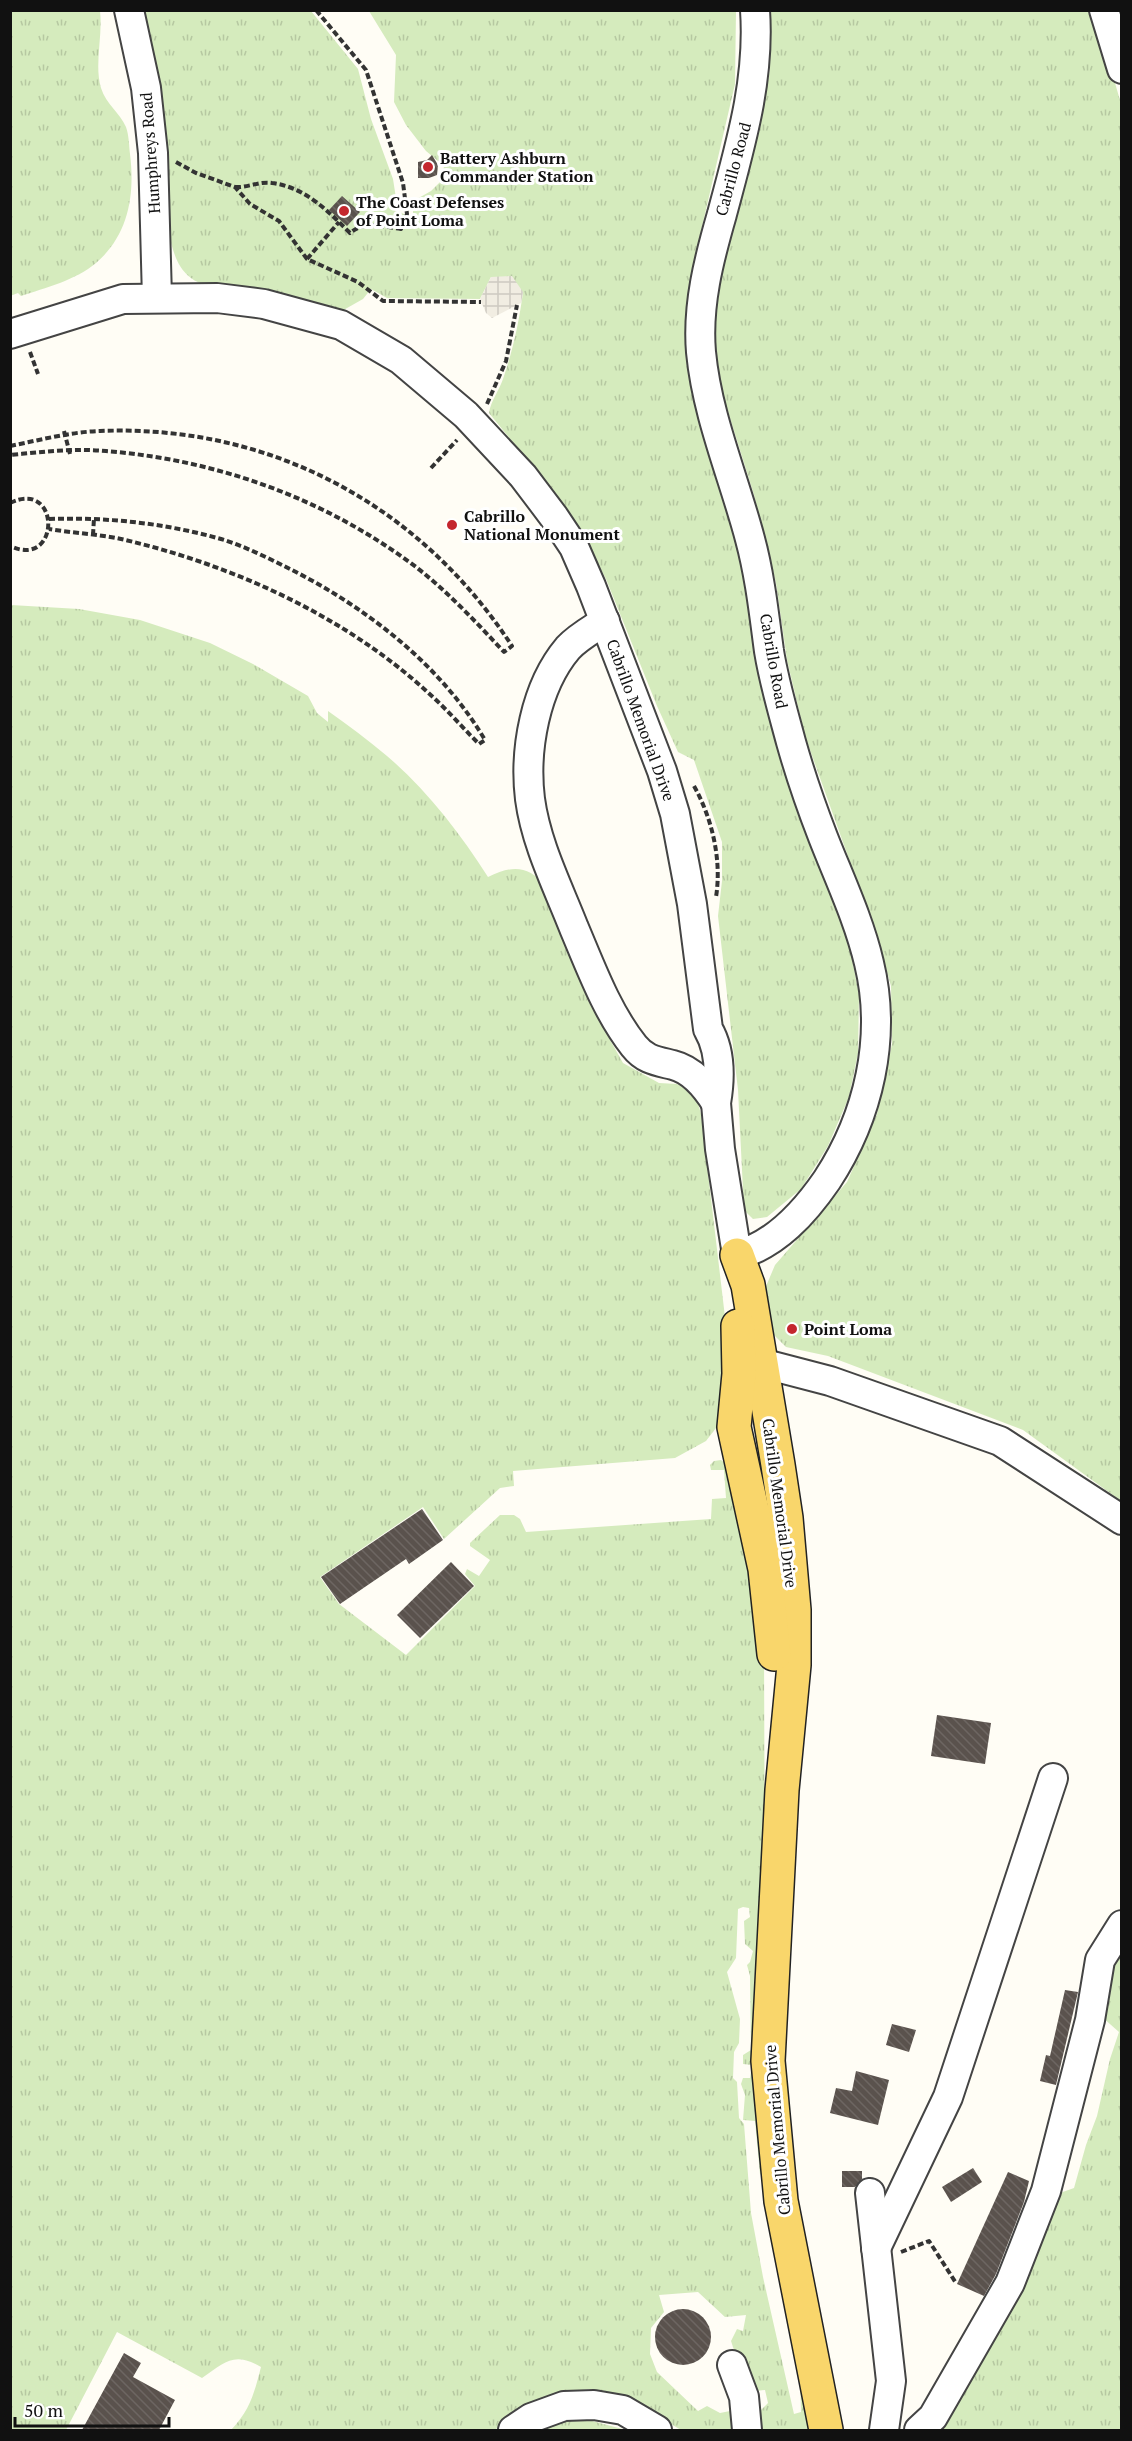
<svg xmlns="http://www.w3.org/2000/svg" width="1132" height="2441" viewBox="0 0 1132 2441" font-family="'PT Serif',serif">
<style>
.grass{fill:url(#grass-tufts)}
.plaza{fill:url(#plaza-grid)}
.building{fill:url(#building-back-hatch)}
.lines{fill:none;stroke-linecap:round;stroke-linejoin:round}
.minor-casing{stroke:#444;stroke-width:32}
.major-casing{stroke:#222;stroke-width:36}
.path{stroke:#333;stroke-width:4;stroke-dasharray:6 3;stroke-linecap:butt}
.minor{stroke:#fff;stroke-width:28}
.major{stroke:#f9d66b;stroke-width:33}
.poi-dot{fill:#c4262e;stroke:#fff;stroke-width:2}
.labels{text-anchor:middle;stroke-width:6;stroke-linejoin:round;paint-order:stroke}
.street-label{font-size:16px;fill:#111;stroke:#fff}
.poi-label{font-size:16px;font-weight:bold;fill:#111;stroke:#fff;text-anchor:start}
</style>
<defs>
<pattern id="grass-tufts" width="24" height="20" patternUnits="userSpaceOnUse" patternTransform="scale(1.5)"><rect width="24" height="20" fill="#d5ebbd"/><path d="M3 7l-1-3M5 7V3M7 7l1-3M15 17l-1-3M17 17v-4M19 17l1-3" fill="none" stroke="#b6c8a1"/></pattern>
<pattern id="plaza-grid" width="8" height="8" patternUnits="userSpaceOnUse" patternTransform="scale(1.5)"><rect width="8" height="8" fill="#f1ede2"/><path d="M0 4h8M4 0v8" fill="none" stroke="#cecac1"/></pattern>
<pattern id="building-back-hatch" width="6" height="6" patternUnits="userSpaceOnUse" patternTransform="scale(1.5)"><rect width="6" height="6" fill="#5a524d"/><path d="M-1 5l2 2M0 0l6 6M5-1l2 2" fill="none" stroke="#6d6662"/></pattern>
</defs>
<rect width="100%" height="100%" fill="#fffdf5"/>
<g class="grass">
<path d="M11,10L100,11C103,36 94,64 101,88C106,104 120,113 126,127C129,135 129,146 130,154C135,194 129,235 96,263C76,280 45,288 21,296L18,293L10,296Z"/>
<path d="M145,11H311L358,69L371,119L393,179L398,211L413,219V205L415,200L431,191L442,180L444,166L426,151L406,125L394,102L396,55L369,11H736L735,84L692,270L685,321L693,391L743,562L761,684L778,748L796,809L839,917L851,953L859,995L858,1053L849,1097L828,1146L801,1189L767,1217L753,1219L744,1210L738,1090L718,916L722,881V842L694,760L678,752L657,706L606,579L571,514L489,413C491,400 499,391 503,379C513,350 519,322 523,292L491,277L480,299L387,298L371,289L363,299L340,312C304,302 269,288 231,286C218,286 202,287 191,278C179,269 175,257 171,243L160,100Z"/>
<path d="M770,11H1094L1122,107L1121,1501L1023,1430L828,1356L786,1347L771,1332L764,1291L775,1265L847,1182L877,1114L892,1044L891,986L879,943L805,736L787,660L776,583L754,495L719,383L715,350V313L720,278L763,110L770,69Z"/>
<path d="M11,605L79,609L140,620L210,643L253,664L308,696L317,713L328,722V711C348,725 368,740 387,756C426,789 460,833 488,877C512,865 528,865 546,886L591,1006L623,1063L659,1083L677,1084L689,1090L697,1100L701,1114L727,1334L719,1424L706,1441L675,1458L513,1471L514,1486L500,1488L444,1539L423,1507L320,1577L339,1604L406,1655L475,1586L465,1574L467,1569L479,1576L490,1560L470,1546V1543L500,1515H514L520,1519L526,1532L711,1519L712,1499L726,1498L724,1470H711L710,1465L714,1461L721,1460L729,1466L764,1648L766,2178L760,2174L755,2121L743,2120L745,2095L741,2084L743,2078H750L752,2065L743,2064V2055L751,2050L750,1976L747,1965L750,1962L753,1951L745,1944L744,1921L750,1917L749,1908L743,1907L738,1909L736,1958L727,1972L740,2019L739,2043L734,2052L733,2078L737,2082L739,2118L744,2124L751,2213L763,2277L794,2414L801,2412L800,2372L817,2430H756L753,2411H760L768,2403L765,2390L748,2392L731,2341L737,2329L743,2331L746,2315L725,2317L698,2292L659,2295L664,2312L651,2328L650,2354L657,2372L698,2411L707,2406L720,2413L740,2409V2430H681L632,2401L589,2389L556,2395L494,2430H231C250,2410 254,2394 261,2367C234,2351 225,2362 202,2378L117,2332L66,2430H11Z"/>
<path d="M1121,1939V2430H936L1057,2194L1074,2188L1086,2145L1097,2116L1110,2059L1119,2032L1102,2017L1100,1999Z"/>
<path d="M581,2418L626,2430H627H537L551,2423Z"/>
</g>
<path class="plaza" d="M512,276L523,292L521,303L492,318L486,313L480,299L491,277Z"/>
<g class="building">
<path d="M432,155L438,165L437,175L429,178H418V162L427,160Z"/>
<path d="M342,196L360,212L347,226L329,210Z"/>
<path d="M422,1509L443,1540L409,1564L406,1559L340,1604L321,1577Z"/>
<path d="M451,1562L474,1586L420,1638L397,1615Z"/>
<path d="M937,1715L991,1723L985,1764L931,1756Z"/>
<path d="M1065,1990L1078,1992L1056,2085L1040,2081L1046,2055L1050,2056Z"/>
<path d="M892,2024L916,2030L909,2052L886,2045Z"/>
<path d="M856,2071L889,2080L878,2125L830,2113L836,2088L852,2091Z"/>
<path d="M973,2168L982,2182L951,2202L942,2187Z"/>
<path d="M842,2171H862V2179L855,2187H842Z"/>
<path d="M1008,2172L1029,2181L1024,2202L996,2274L984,2296L957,2284Z"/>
<circle cx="683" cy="2337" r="28"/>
<path d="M124,2353L141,2363L133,2377L175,2400L159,2430H82Z"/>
</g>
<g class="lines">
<defs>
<g id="minor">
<path d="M129,10L146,88L153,153L157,298"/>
<path d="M1104,10L1122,69"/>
<path d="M10,334L123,299L217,298L264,304L341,325L401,360L466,415L523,476L554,517L574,547L591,586L662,771L675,814L692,904L708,1029C721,1051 720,1080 716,1103L720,1149L737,1255C776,1245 805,1212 827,1180C869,1116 887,1037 869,963C859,920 839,878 823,837C811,806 800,774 791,742C783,712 774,682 769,651C764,614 760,576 750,539C734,478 707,416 701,352C697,305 709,259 722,214C740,146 760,81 755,10"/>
<path d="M605,621C593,629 578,637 568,648C535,687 524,750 530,799C536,844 558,887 574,928C591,968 607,1012 634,1046C645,1060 657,1061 673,1065C693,1070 706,1087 716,1103"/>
<path d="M761,1363L830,1381L1000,1441L1122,1520"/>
<path d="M870,2193L891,2381L884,2430"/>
<path d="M876,2248L948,2097L1053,1778"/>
<path d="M732,2365L744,2397L747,2430"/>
<path d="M513,2430L531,2418L564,2406L594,2405L623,2410L657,2430"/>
<path d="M919,2430L933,2417L1010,2283L1046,2191L1090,2020L1100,1960L1122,1925"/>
</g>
<g id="major">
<path d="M737,1255L748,1285L778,1465L786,1518L794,1610V1665L782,1790L768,2061L781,2201L826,2430"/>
<path d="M738,1326L739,1374L734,1427L765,1569L774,1654"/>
</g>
</defs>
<use href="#minor" class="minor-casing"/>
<use href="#major" class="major-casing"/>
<g class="path">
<path d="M176,162L196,173L235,187L250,204L279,221L307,259L358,282L383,301L481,302"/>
<path d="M235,187C247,188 259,181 272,183C305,187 328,211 350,233C365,220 383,227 401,229L407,214L403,183L366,70L316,10"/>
<path d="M307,259L339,222"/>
<path d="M30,352L38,374"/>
<path d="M487,404L506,361L517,305"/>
<path d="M64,431L70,454"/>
<path d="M10,446C40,440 70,432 100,431C270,424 420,505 512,646L504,652C476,622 448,592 416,567C326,499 218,460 106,451C74,448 42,452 10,455"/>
<path d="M431,468L457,440"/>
<path d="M10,503C61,478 61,570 10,546"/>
<path d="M49,519C107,517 164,523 221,539C247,547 272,560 296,572C371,611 442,667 485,740L479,744C464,729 450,713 435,699C350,618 234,565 121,539C98,534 73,533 49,529"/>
<path d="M93,535L94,518"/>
<path d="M694,786C712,818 722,860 716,897"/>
<path d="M901,2252L929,2241L956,2283"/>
</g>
<use href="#minor" class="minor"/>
<use href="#major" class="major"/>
</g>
<g class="poi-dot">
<circle cx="428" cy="167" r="6"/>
<circle cx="344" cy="211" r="6"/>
<circle cx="452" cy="525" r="6"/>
<circle cx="792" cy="1329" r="6"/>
</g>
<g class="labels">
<g class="street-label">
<text transform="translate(150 153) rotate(-94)" y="6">Humphreys Road</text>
<text transform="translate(733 169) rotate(-75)" y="6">Cabrillo Road</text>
<text transform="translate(774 661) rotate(80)" y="6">Cabrillo Road</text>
<text transform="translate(641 720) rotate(70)" y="6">Cabrillo Memorial Drive</text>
<text transform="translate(780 1503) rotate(82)" y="6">Cabrillo Memorial Drive</text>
<text transform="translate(777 2130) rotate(-95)" y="6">Cabrillo Memorial Drive</text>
</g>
<g class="poi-label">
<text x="440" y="164">Battery Ashburn<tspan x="440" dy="18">Commander Station</tspan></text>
<text x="356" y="208">The Coast Defenses<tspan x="356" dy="18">of Point Loma</tspan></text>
<text x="464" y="522">Cabrillo<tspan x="464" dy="18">National Monument</tspan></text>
<text x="804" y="1335">Point Loma</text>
</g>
</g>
<rect width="1132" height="2441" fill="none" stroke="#111111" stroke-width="24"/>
<path d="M15 2417v9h154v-9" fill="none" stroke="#111111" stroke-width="3"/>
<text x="24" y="2417" font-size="18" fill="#111111" stroke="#ffffff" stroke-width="4.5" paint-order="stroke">50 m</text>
</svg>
